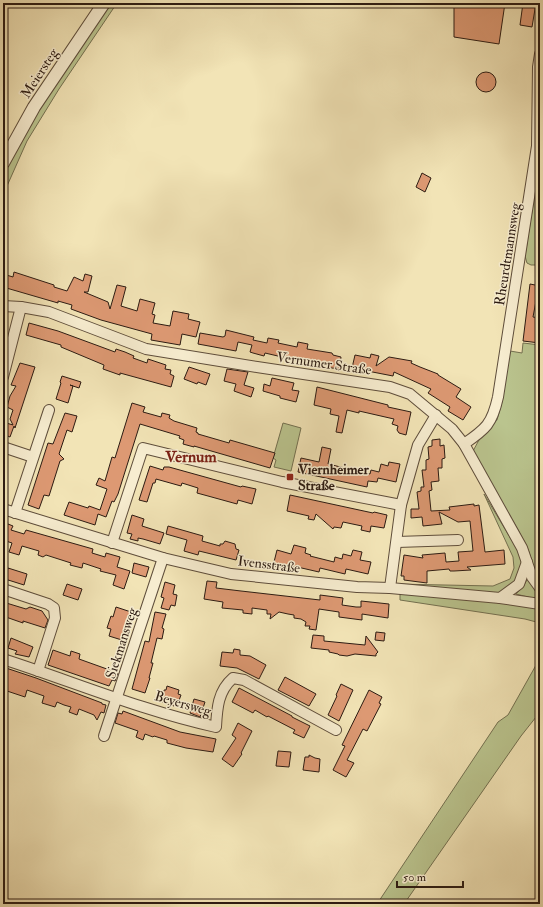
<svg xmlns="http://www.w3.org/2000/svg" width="543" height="907" viewBox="0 0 543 907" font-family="'IM FELL Double Pica',serif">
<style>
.green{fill:#bac48e;stroke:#737050}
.building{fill:#dd9973;stroke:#2c1b12}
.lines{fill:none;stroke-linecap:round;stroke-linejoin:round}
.minor-casing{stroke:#5e4d3b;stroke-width:12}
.tertiary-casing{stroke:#5e4d3b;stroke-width:14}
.minor{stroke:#f7edd0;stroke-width:10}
.tertiary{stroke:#f7edd0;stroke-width:12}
.poi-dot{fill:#8f2418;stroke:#f7edd0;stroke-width:1.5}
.labels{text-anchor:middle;stroke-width:3;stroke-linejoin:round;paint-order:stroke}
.street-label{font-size:14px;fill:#2c1b12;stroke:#f7edd0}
.poi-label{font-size:14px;font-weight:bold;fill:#2c1b12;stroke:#f7edd0;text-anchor:start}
.quarter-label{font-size:16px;font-weight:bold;fill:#7a1f14;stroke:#f7edd0}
</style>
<rect width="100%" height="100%" fill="#f2e4b6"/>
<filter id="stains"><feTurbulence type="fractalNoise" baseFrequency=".005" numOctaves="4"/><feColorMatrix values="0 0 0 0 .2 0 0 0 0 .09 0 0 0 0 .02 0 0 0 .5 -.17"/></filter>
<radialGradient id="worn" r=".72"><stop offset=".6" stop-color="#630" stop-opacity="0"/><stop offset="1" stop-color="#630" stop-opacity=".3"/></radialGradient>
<g class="green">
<path d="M109,3H117L59,89L27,141L3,195V178L13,151L35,114Z"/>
<path d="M540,160V265H531L527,263L525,256Z"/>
<path d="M523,343L540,345V583C532,570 532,555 525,543C509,511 487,483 473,451L479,440L497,420L502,402L510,351L522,353Z"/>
<path d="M283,423L301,428L291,471L274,467L276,460L273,458Z"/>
<path d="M484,494L520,554L523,570L518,583L499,593L396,584L493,586L510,579L514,568L513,557Z"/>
<path d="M529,576C531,582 540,596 540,600L516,594L523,587Z"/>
<path d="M400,593L506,602L530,607L540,610V623L525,619L400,600Z"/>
<path d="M540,658V712L521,736L404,904H377L498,722L508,715Z"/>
</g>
<g class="building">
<path d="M454,3H505L499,44L454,37Z"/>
<path d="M523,3H536L532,27L520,25Z"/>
<circle cx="486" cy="82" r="10"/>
<path d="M422,173L431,178L425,192L416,187Z"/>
<path d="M14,272L54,285V287L67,291L74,277L83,281L85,274L92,276L88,292H84L108,302L110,309L117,285L126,287L121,306L137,311L140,299L155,303L152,314L155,315L153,323L170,326L173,311L189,314L188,319L200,322L196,337L182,334L180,345L151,340L152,334L101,320L71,309L72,305L58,301V303L3,287V274L13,277Z"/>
<path d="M530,284L540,286V302L536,301L533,317L540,318V343L523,341Z"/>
<path d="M29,323L58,331L115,352L116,349L125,352L134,356L133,358L147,363L148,359L166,365L165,369L171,370L170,374L174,376L171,387L120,373V375L103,369L104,365L61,347V345L26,335Z"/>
<path d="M226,330L254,337L253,340L267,343L268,338L279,340L278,343L297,347L298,342L308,344L307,349L332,353L333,355L341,357L339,369L325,367L265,353L264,356L253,353L250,352L252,345L238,342L236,351L198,344L200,333L223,337L225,336Z"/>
<path d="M371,354L379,356L376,366L389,357L412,361L411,363L420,367L438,374V375L461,389L456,397L471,407L463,420L448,411L450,407L428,393L431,389L394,372L393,376L352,368L355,355L370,358Z"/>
<path d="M20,363L35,367L15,428L14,426L10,437L3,434V422L13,425L10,419L13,410L7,407L10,396L16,386L11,385Z"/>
<path d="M189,367L210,374L206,385L198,382L197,384L184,379Z"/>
<path d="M227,369L248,372L244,385L254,388L251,397L234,391L236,384L224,381Z"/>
<path d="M62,376L81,382L79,388L70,385L73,386L68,403L56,399L61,383L60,382Z"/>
<path d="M272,378L294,383L292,390L299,391L296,402L280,398V396L263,391L264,384L270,386Z"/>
<path d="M317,387L388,405V407L411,412L406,435L399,433L397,430L398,426L392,424L394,419L359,411V413L347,410L342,433L336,432L339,416L330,414L331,409L314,405Z"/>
<path d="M132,403L145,407L143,412L161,417L162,413L170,415L169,418L174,421L197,428L196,432L198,433V434L229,443L230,440L275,453L270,468L194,446V447L183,444L184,440L179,438L180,436L140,424L118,494L114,502L112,501L106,517L98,514L95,525L64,515L69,502L88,508L89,506L100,510L107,489L96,485L99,478L105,481L112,457L115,458Z"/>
<path d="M65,413L77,416L72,432L67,430L59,454L64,459L60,461L49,496L44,495L39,509L28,505L48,443L53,444Z"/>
<path d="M440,439V446L444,445L445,458L442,459V468H438L439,481L431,482L432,490L429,491L431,511L450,510L449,507L474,504V506L479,505L485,552L504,550L505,564L467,567L471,570L454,571H450L449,569L427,571V583L404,580V576H401L404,555L423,558L422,555L445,553L446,562L459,561L458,552L473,551L470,521L458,522L439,512L442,524L423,526L422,517L411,518V509H419L417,492L421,491V487H424L422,470H426V460L429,459L428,447L432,446V440Z"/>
<path d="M322,447L331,449L328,464L370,474L371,470L379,472L381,464L388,466L389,462L400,464L396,482L378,478L377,482L368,481L367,487L298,472L301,458L319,462Z"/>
<path d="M150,466L163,470L164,467H169L241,487L242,486L256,489L252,504L238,500L237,504L208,496L197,493L198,488L182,483L181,486L156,479L155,483H153L147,502L139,500Z"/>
<path d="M290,495L373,513L374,512L387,515L384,528L371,526L370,532L361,530L362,526L343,522L341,528L334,527L333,529L316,514L314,520L308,519L309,516L287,511Z"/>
<path d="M132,515L144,519L142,526L164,533L160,544L143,539L138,538V541L130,539L132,534L127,533Z"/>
<path d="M3,522L13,526L11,530L24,534L26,530L93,549L92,553L105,557L106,553L120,557L117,567L130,571L124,589L113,585L116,575L100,571L101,569L83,563L82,568L70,565L71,563L46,555L43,557L38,555L39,551L22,546L19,555L9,552L12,543L3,540Z"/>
<path d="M168,526L203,536L202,541L220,546V544H223L225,541L235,544L236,549L239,550L236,560L199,551L198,555L184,551L187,540L166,534Z"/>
<path d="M294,545L306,548L305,553L311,555L310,556L334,562L335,557L342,559L343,554L351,556L353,550L362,552L360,560L371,562L368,574L346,569L345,574L320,568L319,572L293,566L292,570L273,566L277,550L291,554Z"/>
<path d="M134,563L149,567L146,577L132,573Z"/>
<path d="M8,568L27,574L24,585L5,579Z"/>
<path d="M207,581L217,582L216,588L241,591L320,600V595L343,598L342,605L356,607H361V601L389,604L388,618L362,614V620L339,617V612L319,609L316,630L309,629L310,626H305L306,622L301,619L294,618V615L288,614L279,612L270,619L271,614H267V610L252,608V614L243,613V610L222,608L223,602L204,599Z"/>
<path d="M165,582L175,585L173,594L177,595L175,606L171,605L169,610L161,608L164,598L161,597Z"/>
<path d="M67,584L82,589L78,600L63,595Z"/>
<path d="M3,602L26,609L30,607L42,611L48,620L45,628L23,621V623L3,616Z"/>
<path d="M116,607L134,613L125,641L109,636L111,629L107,628L111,616L113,617Z"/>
<path d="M155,612L166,614L162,628L164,629L162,639L157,638L151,663H153L149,678H150L145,693L132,689L145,641L149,642Z"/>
<path d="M376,632L385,633L384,641L375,640Z"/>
<path d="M313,635L324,636V641L365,645L366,636L378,652L376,654V656L355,654L347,656L339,655L338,654L329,652V650L311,648Z"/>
<path d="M11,638L33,647L29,657L15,654L17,651L8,648Z"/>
<path d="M234,649L240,650V655L250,656L266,665L259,679L237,668L220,666L222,652L233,653Z"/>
<path d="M53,650L70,656L71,651L80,654L79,659L118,673L115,681L112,680L109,686L48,665Z"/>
<path d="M3,667L36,678L102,703V704L106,705L104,713L101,712L97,720L94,715L79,709L77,715L69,712L71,707L64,705L57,702L55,707L42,703L44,696L27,690L25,697L4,690L6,683L3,682Z"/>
<path d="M285,677L316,694L309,706L278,690Z"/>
<path d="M341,684L353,690L339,721L328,715L337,696L336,695Z"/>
<path d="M167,686L179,690L178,694L181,695L178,703L175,702L174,706L162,702L164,690H166Z"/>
<path d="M239,688L292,716V717L310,726L304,738L293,733L295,730L268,716L267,717L255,710L253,713L232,702Z"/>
<path d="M369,690L382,697L379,703L381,704L367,731L363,729L347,760L354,763L346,777L333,770L345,746L342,745Z"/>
<path d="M194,699L205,702L200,717L190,713Z"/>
<path d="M123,711L180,732L216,739L213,752L186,748L167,743V740L154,736L153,737L145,734L143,740L136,737L138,731L115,723L118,713L122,714Z"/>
<path d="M238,723L252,731L241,753L242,754L233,767L222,759L236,738L232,735Z"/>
<path d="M278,751L291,752L289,767L276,766Z"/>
<path d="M309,755L315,758L320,759L319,772L303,770L305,757H309Z"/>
</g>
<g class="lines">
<defs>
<g id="minor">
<path d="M3,306L21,307L49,312L146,349L257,367L390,387L410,394L452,429L464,444L522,548L532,577L540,588"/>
<path d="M3,377L21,307"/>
<path d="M464,444C486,429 492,424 498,397L537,146L538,67L540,54"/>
<path d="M3,447L33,457"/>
<path d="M3,509L163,558L231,574L357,587L390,588L500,598L540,604"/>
<path d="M15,513L49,410"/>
<path d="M397,542L458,540"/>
<path d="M112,543L143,448L282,482L401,505"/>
<path d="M390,588L401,505L418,445L436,415"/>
<path d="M3,589L48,604L54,608L55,618L38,671"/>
<path d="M500,598L519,584L527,562"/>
<path d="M3,659C74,682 143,711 216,727C217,708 218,691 233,678L244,680L336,730"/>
<path d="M104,736L163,558"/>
</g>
<path id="tertiary" d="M3,163L34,107L104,3"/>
</defs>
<use href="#minor" class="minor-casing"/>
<use href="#tertiary" class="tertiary-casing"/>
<use href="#minor" class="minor"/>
<use href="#tertiary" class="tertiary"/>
</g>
<rect class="poi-dot" x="286" y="473" width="8" height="8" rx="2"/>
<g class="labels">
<g class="street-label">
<text transform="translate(39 73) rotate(-57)" y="5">Meiersteg</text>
<text transform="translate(507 254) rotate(-81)" y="5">Rheurdtmannsweg</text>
<text transform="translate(324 363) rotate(8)" y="5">Vernumer Straße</text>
<text transform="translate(269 564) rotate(7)" y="5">Ivensstraße</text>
<text transform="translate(121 643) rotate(-72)" y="5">Siekmansweg</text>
<text transform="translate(183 703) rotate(16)" y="5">Beyersweg</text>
</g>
<g class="poi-label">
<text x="298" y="474">Viernheimer<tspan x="298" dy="16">Straße</tspan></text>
</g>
<g class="quarter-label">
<text x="191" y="462">Vernum</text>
</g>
</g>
<rect width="543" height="907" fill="none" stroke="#f2e4b6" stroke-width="16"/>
<rect x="4" y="4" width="535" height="899" fill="none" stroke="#2c1b12" stroke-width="2"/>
<rect x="8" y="8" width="527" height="891" fill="none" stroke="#2c1b12"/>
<path d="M397 881v6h66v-6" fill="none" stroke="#2c1b12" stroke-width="2"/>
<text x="403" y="881" font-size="12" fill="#2c1b12" stroke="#f7edd0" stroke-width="3" paint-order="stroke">50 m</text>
<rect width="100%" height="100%" filter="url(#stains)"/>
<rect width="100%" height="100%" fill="url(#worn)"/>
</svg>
